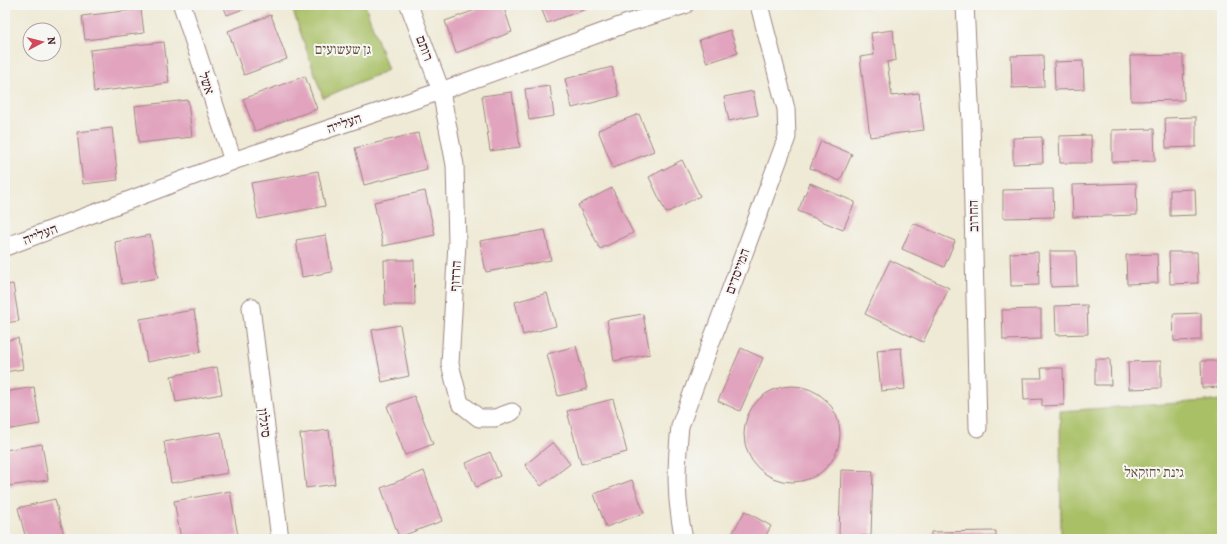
<svg xmlns="http://www.w3.org/2000/svg" width="1227" height="544" viewBox="0 0 1227 544" font-family="Alegreya,'Frank Ruhl Libre',serif">
<style>
.green{fill:#a9c066;stroke:#7a7048}
.building{fill:#e1a3bd}
.lines{fill:none;stroke-linecap:round;stroke-linejoin:round}
.minor-casing{stroke:#9c8480;stroke-width:19}
.minor{stroke:#fff;stroke-width:17}
.labels{text-anchor:middle;stroke-width:4;stroke-linejoin:round;paint-order:stroke}
.street-label{font-size:14px;fill:#4a1f2b;stroke:#f6f6f2}
.park-label{font-size:14px;fill:#664f3d;stroke:#f6f6f2}
</style>
<rect width="100%" height="100%" fill="#f6f6f2"/>
<filter id="ink" filterUnits="userSpaceOnUse"><feTurbulence type="fractalNoise" baseFrequency=".025" numOctaves="2"/><feDisplacementMap in="SourceGraphic" scale="8" xChannelSelector="R" yChannelSelector="G"/><feConvolveMatrix kernelMatrix="1 2 1 2 8 2 1 2 1" color-interpolation-filters="sRGB"/></filter>
<filter id="wash" filterUnits="userSpaceOnUse"><feTurbulence type="fractalNoise" baseFrequency=".012" numOctaves="4" result="noise"/><feDisplacementMap in="SourceGraphic" scale="16" xChannelSelector="R" yChannelSelector="G"/><feGaussianBlur stdDeviation="0.9" result="paint"/><feColorMatrix in="noise" values="0 0 0 0 0 0 0 0 0 0 0 0 0 0 0 0 0 1.4 0 .05"/><feComposite in="paint" operator="in"/></filter>
<g filter="url(#wash)">
<rect width="100%" height="100%" fill="#efead5"/>
<g class="green">
<path d="M291,5H365L388,70L323,98Z"/>
<path d="M1222,400V539H1061L1060,411Z"/>
</g>
<g id="blocks">
<g class="building">
<path d="M223,5H254L227,15Z"/>
<path d="M489,5H503L512,32L456,53L445,21Z"/>
<path d="M540,5H585L586,9L547,23Z"/>
<path d="M141,9L144,33L85,40L82,16Z"/>
<path d="M271,15L287,59L244,75L228,31Z"/>
<path d="M730,30L738,53L707,63L699,40Z"/>
<path d="M893,30L896,60L887,62L892,96L919,93L924,130L870,137L860,57L874,55L871,33Z"/>
<path d="M164,42L169,83L94,92L90,50Z"/>
<path d="M1043,55L1044,87L1012,88L1011,56Z"/>
<path d="M1183,55L1184,100L1131,101L1130,56Z"/>
<path d="M1083,61L1084,89L1055,90L1054,62Z"/>
<path d="M612,67L619,96L572,108L565,79Z"/>
<path d="M305,76L317,109L255,131L243,99Z"/>
<path d="M550,86L554,116L529,120L525,89Z"/>
<path d="M753,91L758,115L729,121L724,97Z"/>
<path d="M512,92L520,147L490,151L482,96Z"/>
<path d="M188,100L192,137L139,143L135,106Z"/>
<path d="M639,114L654,151L613,168L598,130Z"/>
<path d="M1196,117V147L1166,148L1165,118Z"/>
<path d="M112,128L118,180L83,184L77,132Z"/>
<path d="M1154,129L1155,161L1112,162V130Z"/>
<path d="M418,133L427,169L364,185L355,148Z"/>
<path d="M1091,135L1092,163H1060L1059,136Z"/>
<path d="M1042,137L1043,163L1013,164V138Z"/>
<path d="M821,141L852,154L840,181L810,168Z"/>
<path d="M682,160L700,196L666,213L649,177Z"/>
<path d="M318,171L325,206L258,219L251,183Z"/>
<path d="M810,183L855,202L843,230L798,211Z"/>
<path d="M1136,183L1137,215L1073,217L1072,185Z"/>
<path d="M612,188L633,233L600,249L578,205Z"/>
<path d="M1053,189L1054,217L1003,218V190Z"/>
<path d="M1195,189L1196,215L1170,216V190Z"/>
<path d="M425,191L435,235L383,246L374,202Z"/>
<path d="M913,223L955,241L944,267L902,249Z"/>
<path d="M545,230L551,260L486,272L480,241Z"/>
<path d="M150,235L158,278L122,284L115,242Z"/>
<path d="M326,235L332,272L302,277L296,240Z"/>
<path d="M1050,251H1076L1077,286L1051,287Z"/>
<path d="M1038,252L1039,285L1011,286L1010,253Z"/>
<path d="M1169,252H1197L1198,283L1170,284Z"/>
<path d="M1157,254L1158,283L1127,284L1126,255Z"/>
<path d="M384,260H414L415,305H385Z"/>
<path d="M890,260L949,288L923,342L865,314Z"/>
<path d="M13,284L19,321L5,323V285Z"/>
<path d="M547,293L556,326L523,335L515,302Z"/>
<path d="M1087,305L1088,334L1056,335L1055,306Z"/>
<path d="M1041,309V339L1003,340L1002,310Z"/>
<path d="M194,310L201,352L147,362L140,319Z"/>
<path d="M1201,313V340L1174,341L1173,314Z"/>
<path d="M643,314L650,354L614,361L607,320Z"/>
<path d="M400,325L409,376L382,382L372,330Z"/>
<path d="M18,338L23,369L5,372V341Z"/>
<path d="M576,346L587,389L558,396L547,354Z"/>
<path d="M741,348L763,358L740,411L718,401Z"/>
<path d="M901,348L905,389L881,391L877,350Z"/>
<path d="M1095,359H1110L1111,385H1095Z"/>
<path d="M1161,361V388L1129,389L1128,362Z"/>
<path d="M1201,361H1221V387L1202,388Z"/>
<path d="M217,367L222,394L176,402L171,376Z"/>
<path d="M1041,368H1063L1064,405L1042,406V399L1024,400L1023,378H1042Z"/>
<circle cx="792" cy="434" r="48"/>
<path d="M34,387L40,424L5,430V392Z"/>
<path d="M414,396L433,444L405,455L387,406Z"/>
<path d="M613,399L627,452L581,464L567,411Z"/>
<path d="M329,430L335,484L306,488L300,434Z"/>
<path d="M221,432L228,473L171,483L164,442Z"/>
<path d="M553,442L570,464L541,486L525,465Z"/>
<path d="M42,444L48,480L9,486L5,464V450Z"/>
<path d="M490,452L500,476L476,487L466,463Z"/>
<path d="M841,470L873,471L871,536L839,535Z"/>
<path d="M424,471L442,521L399,537L381,488Z"/>
<path d="M632,480L644,513L606,527L594,494Z"/>
<path d="M230,491L238,536L218,539H181L174,501Z"/>
<path d="M55,499L65,539H26L18,508Z"/>
<path d="M745,511L771,526L764,539H729Z"/>
<path d="M996,531V539H931V532Z"/>
</g>
</g>
</g>
<g filter="url(#ink)">
<use href="#blocks" fill-opacity="0" stroke="#9c8480" stroke-width="1"/>
<g class="lines">
<defs>
<g id="minor">
<path d="M182,5L233,161"/>
<path d="M409,5L441,91L455,165L457,243L450,364L460,403L479,418H495L512,412"/>
<path d="M965,5L971,121L978,428"/>
<path d="M5,247L233,161L441,91L628,23L685,5"/>
<path d="M251,307L280,539"/>
<path d="M684,539C675,501 676,465 680,426L787,137L786,109L759,5"/>
</g>
</defs>
<use href="#minor" class="minor-casing"/>
<use href="#minor" class="minor"/>
</g>
</g>
<g class="labels">
<g class="street-label">
<text transform="translate(425 48) rotate(69)" y="5">רותם</text>
<text transform="translate(207 83) rotate(72)" y="5">אשל</text>
<text transform="translate(344 123) rotate(-19)" y="5">העלייה</text>
<text transform="translate(973 216) rotate(-91)" y="5">החרוב</text>
<text transform="translate(40 234) rotate(-21)" y="5">העלייה</text>
<text transform="translate(737 271) rotate(-70)" y="5">המייסדים</text>
<text transform="translate(455 276) rotate(-86)" y="5">הרדוף</text>
<text transform="translate(265 423) rotate(83)" y="5">סיגלון</text>
</g>
<g class="park-label">
<text x="343" y="54">גן שעשועים</text>
<text x="1154" y="477">גינת יחזקאל</text>
</g>
</g>
<rect width="1227" height="544" fill="none" stroke="#f6f6f2" stroke-width="20"/>
<g transform="translate(42 42) rotate(83)"><circle r="19" fill="#f6f6f2" stroke="#b1a0a2"/>
<path d="M0-3L7 15L0 10L-7 15Z" fill="#d1495b"/>
<text y="-6" font-size="11" font-weight="bold" text-anchor="middle" fill="#4a1f2b">N</text>
</g>
</svg>
